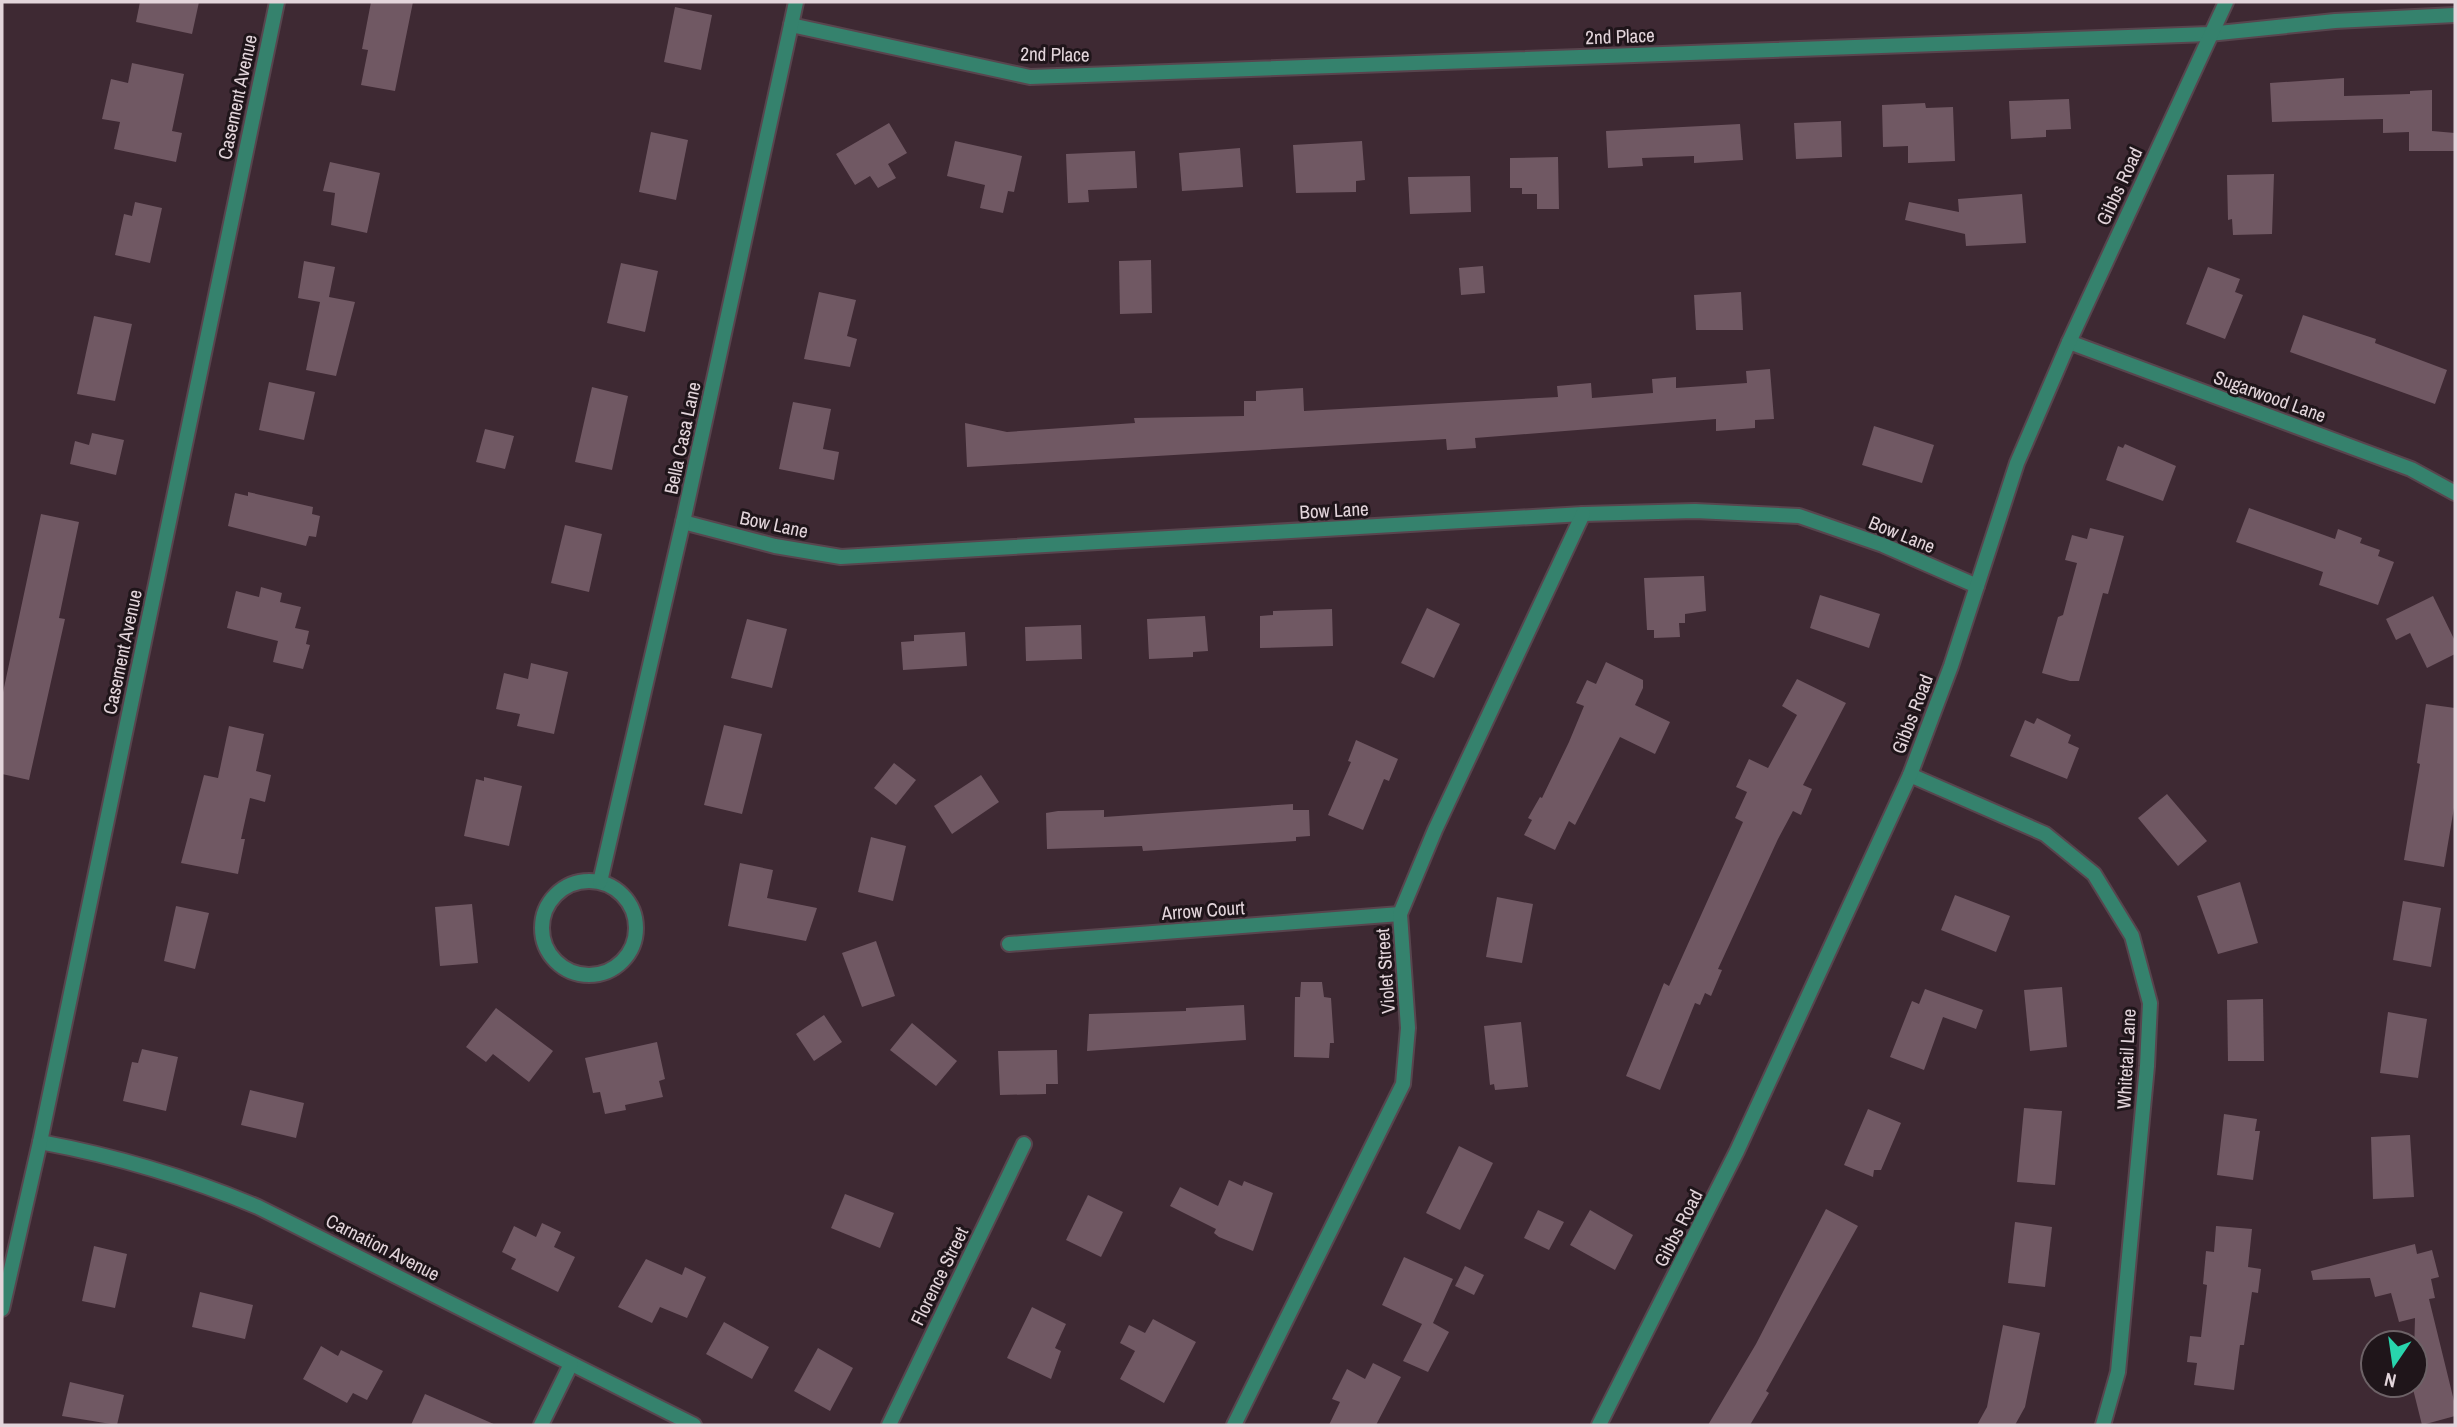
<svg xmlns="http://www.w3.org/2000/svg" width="2457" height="1427" viewBox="0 0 2457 1427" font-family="'Archivo Narrow',sans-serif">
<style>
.building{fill:#705863}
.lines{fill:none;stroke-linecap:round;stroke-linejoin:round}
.minor-casing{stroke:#58454e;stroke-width:18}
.minor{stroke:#35826d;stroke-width:14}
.labels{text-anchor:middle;stroke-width:6;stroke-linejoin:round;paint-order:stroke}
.street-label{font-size:19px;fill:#e3d5db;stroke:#1f151a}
</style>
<rect width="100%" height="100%" fill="#3e2933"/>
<g class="building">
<path d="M140,2H199L192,34L136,22Z"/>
<path d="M371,2H413L395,91L361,85L368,50L362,49Z"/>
<path d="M675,7L712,15L701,70L664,62Z"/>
<path d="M132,63L184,74L172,131L182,133L176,162L114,149L120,122L102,119L111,79L128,83Z"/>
<path d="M2344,78V96L2410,94V91L2432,90V131L2455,133V151H2409V132L2383,133V119L2272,122L2270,83Z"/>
<path d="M2069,99L2071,129L2046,130V137L2011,139L2009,101Z"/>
<path d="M1925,103L1926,108L1953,107L1955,161L1908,163V146L1883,147L1882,105Z"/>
<path d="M1841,121L1842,157L1796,159L1794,123Z"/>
<path d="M889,123L907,153L888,164L896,178L878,188L870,176L855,185L836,154Z"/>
<path d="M1740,124L1743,160L1694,163V156L1642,158L1643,166L1608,168L1606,131Z"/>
<path d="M651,132L688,140L676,200L639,192Z"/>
<path d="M955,141L1022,156L1014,192L1008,191L1003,213L980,208L985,185L947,176Z"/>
<path d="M1362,141L1365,180L1356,181V192L1296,193L1293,145Z"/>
<path d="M1240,148L1243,187L1182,191L1179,153Z"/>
<path d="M1135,151L1137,188L1088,190L1089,202L1068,203L1066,154Z"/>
<path d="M1558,157L1559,209H1537V194H1522V188H1510V158Z"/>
<path d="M330,162L380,173L367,233L331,225L335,193L323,191Z"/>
<path d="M2274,174L2272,234L2233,235L2232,219L2228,220L2227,175Z"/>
<path d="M1470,176L1471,212L1410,214L1408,177Z"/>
<path d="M2022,194L2026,243L1966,246L1965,234L1905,220L1909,202L1959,212L1958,199Z"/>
<path d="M135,202L162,208L150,263L115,255L124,214L132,216Z"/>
<path d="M1151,260L1152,313L1120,314L1119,261Z"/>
<path d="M304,261L335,267L329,297L355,302L336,376L306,370L320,302L298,298Z"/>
<path d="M621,263L658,271L645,332L607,323Z"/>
<path d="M1483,266L1485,293L1461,295L1459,268Z"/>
<path d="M2208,267L2240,279L2235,292L2243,295L2225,339L2186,324Z"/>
<path d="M819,292L856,300L847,336L857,339L850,367L804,359Z"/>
<path d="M1741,292L1743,330H1696L1694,295Z"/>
<path d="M2303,315L2376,339L2375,343L2447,370L2435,404L2290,352Z"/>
<path d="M94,316L132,324L115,401L77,394Z"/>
<path d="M1770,369L1774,419L1755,420V428L1716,431V419L1475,438L1476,448L1447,450L1446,439L967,467L965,423L1007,432L1135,423L1134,418L1244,416V401H1256V391L1303,388L1304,411L1558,397L1557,386L1591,383L1592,398L1653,393L1652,379L1676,377V388L1747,383L1746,371Z"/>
<path d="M269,382L315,392L304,440L259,430Z"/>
<path d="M592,387L628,396L612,470L575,462Z"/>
<path d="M793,402L831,409L823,449L839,452L834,480L779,469Z"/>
<path d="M1874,426L1934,445L1922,483L1862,465Z"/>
<path d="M485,429L514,436L505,469L476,462Z"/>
<path d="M92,433L124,440L116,475L70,464L75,441L89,445Z"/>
<path d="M2125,444L2176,466L2163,501L2106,480L2118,446L2123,448Z"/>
<path d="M248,492L313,507L312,514L320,516L316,537L309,536L306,546L228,526L235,493L248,496Z"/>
<path d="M2249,508L2335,539L2338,529L2362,538L2360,543L2380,550L2378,556L2394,562L2378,605L2319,585L2323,572L2236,542Z"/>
<path d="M41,514L79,522L59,618L65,619L29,780L2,774V697Z"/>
<path d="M565,525L602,534L589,592L551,583Z"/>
<path d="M2090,528L2124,536L2108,594L2103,593L2079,681H2070L2042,673L2058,617L2063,615L2077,563L2065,560L2072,535L2087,539Z"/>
<path d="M1704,576L1706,611L1685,614V623H1679L1680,637L1654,638V630H1647L1644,578Z"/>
<path d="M261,587L282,593L280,602L301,607L295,628L309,631L306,644L310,645L303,669L273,662L278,641L227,628L236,591L259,597Z"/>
<path d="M1820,595L1880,614L1869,648L1810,628Z"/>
<path d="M2433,596L2455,641V654L2427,668L2410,633L2396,640L2386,619Z"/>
<path d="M1427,608L1460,624L1434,678L1401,663Z"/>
<path d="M1332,609L1333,646L1260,648V616L1273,615V611Z"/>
<path d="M1205,616L1208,651L1193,652V657L1149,659L1147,619Z"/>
<path d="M747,619L787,629L772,688L731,678Z"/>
<path d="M1081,625L1082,659L1026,661L1025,627Z"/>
<path d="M965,632L967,666L903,670L901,642L914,641V635Z"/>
<path d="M1606,662L1643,680V688L1635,705L1670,722L1655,754L1620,737L1575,825L1569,821L1555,850L1524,835L1532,820L1528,818L1540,797L1542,798L1569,742L1584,706L1576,703L1587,680L1596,684Z"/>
<path d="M531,663L568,672L554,734L517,726L520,714L496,709L504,673L528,679Z"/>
<path d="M1797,679L1846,703L1803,785L1812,789L1801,815L1793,811L1778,839L1718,969L1722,970L1711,996L1705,993L1700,1005L1695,1003L1660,1090L1626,1076L1664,983L1669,986L1743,822L1735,818L1747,792L1736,787L1749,759L1768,768L1797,715L1782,706Z"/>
<path d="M2426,704L2455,708V802L2444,867L2404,860L2420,764L2417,763Z"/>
<path d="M2037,718L2071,735L2068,743L2079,748L2067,779L2010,756L2025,720L2034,724Z"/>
<path d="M724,725L762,734L742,814L704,805Z"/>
<path d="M229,726L264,734L256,771L271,775L265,802L250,798L241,839H245L238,874L181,863L204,775L218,778Z"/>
<path d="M1356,740L1398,759L1389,781L1384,779L1363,830L1328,815L1351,762L1348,761Z"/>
<path d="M894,763L916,780L896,805L874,788Z"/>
<path d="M981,775L999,802L952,834L934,806Z"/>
<path d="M484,777L522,786L509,846L464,836L476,779L484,781Z"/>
<path d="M2167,794L2207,841L2178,866L2138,818Z"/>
<path d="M1293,804V810H1309L1310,836L1296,837V841L1143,851L1142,846L1047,849L1046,813L1058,811L1104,810V817Z"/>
<path d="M871,837L906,846L893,901L858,892Z"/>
<path d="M740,863L773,870L767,898L817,908L806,941L728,926Z"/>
<path d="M2240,882L2258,943L2218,954L2197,896Z"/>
<path d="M1955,895L2010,916L1996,952L1941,930Z"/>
<path d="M1497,897L1533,904L1522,963L1486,957Z"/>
<path d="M2403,901L2441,908L2431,967L2393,960Z"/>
<path d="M472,904L478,963L440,966L435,907Z"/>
<path d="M176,906L209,913L195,969L164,961Z"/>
<path d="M876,941L895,996L862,1007L842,953Z"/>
<path d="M1301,982H1322L1324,997L1331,998L1334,1043H1330L1329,1058L1294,1057L1295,997H1300Z"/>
<path d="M2062,987L2067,1047L2030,1051L2024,990Z"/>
<path d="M1925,989L1983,1010L1976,1029L1943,1017L1924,1070L1890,1057L1912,1001L1919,1004Z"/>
<path d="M2263,999L2264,1061H2228L2227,1000Z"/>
<path d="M1244,1005L1246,1040L1087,1051L1089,1014L1186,1011V1008Z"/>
<path d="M496,1008L553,1051L529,1082L493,1054L486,1062L466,1047Z"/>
<path d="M2388,1012L2427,1019L2418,1078L2380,1073Z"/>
<path d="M824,1015L842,1042L814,1061L796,1034Z"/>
<path d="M1521,1022L1528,1087L1495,1090L1494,1084L1490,1085L1484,1026Z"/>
<path d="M912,1023L957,1061L936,1086L890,1050Z"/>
<path d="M657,1042L665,1079L659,1081L663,1097L625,1105L626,1110L605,1114L600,1092L593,1093L585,1058Z"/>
<path d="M142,1049L178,1057L166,1111L123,1101L132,1062L138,1063Z"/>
<path d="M1057,1050L1058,1084H1046V1094L1000,1095L998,1051Z"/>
<path d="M250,1090L304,1103L296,1138L241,1125Z"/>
<path d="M2024,1108L2062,1111L2055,1185L2017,1182Z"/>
<path d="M1868,1109L1901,1123L1881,1170H1874L1873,1177L1844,1165Z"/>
<path d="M2224,1114L2257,1119L2255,1131H2260L2253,1180L2217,1175Z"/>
<path d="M2410,1135L2414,1197L2373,1199L2371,1137Z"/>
<path d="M1459,1146L1493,1163L1460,1230L1426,1213Z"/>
<path d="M1229,1180L1242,1186L1244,1181L1273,1193L1253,1251L1219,1237L1214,1233L1216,1229L1170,1206L1180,1187L1218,1206Z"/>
<path d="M845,1194L894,1213L880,1248L831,1228Z"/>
<path d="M1088,1195L1123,1212L1101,1257L1066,1240Z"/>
<path d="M1826,1209L1858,1226L1766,1391L1769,1393L1750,1425H1708L1756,1344Z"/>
<path d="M1538,1210L1564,1222L1549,1250L1524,1238Z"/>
<path d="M1590,1210L1633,1235L1615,1270L1570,1245Z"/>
<path d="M2015,1222L2052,1227L2045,1287L2008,1283Z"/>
<path d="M542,1223L561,1232L554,1247L575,1257L558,1292L511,1269L516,1259L502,1252L514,1226L536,1237Z"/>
<path d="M2216,1226L2252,1229L2248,1267L2261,1269L2258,1293L2252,1292L2244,1345H2240L2234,1390L2194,1385L2197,1363L2187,1362L2190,1336L2201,1337L2207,1285L2203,1284L2206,1251L2214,1252Z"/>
<path d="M2415,1244L2417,1254L2432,1250L2439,1277L2431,1279L2435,1298L2429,1299L2455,1405V1416L2422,1425L2413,1389L2415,1318L2399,1322L2391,1293L2375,1297L2370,1278L2313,1280L2311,1271Z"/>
<path d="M94,1246L127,1254L115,1308L82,1301Z"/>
<path d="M1404,1257L1453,1279L1433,1323L1449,1332L1428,1372L1403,1361L1422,1324L1382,1305Z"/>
<path d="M646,1259L682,1275L685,1267L706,1277L687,1318L660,1307L652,1323L618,1307Z"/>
<path d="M1465,1266L1484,1275L1474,1295L1455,1286Z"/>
<path d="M200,1292L253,1305L245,1339L192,1327Z"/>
<path d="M1032,1307L1066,1324L1055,1348L1061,1351L1051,1379L1007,1358Z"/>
<path d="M1153,1319L1196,1342L1164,1403L1120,1379L1135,1351L1120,1343L1129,1325L1145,1333Z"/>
<path d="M724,1322L769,1347L752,1379L706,1354Z"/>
<path d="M2003,1325L2040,1333L2025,1407L2015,1425H1977L1987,1407Z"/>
<path d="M321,1346L338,1356L341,1350L383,1371L367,1400L353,1393L347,1403L303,1379Z"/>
<path d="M818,1348L853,1368L830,1411L794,1391Z"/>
<path d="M1373,1363L1401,1377L1376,1425H1329L1340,1402L1332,1399L1347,1369L1365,1379Z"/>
<path d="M70,1382L124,1395L117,1425L62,1416Z"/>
<path d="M425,1394L496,1425H411Z"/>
</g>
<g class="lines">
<defs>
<g id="minor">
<path d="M791,25L1030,77L2209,34L2335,21L2455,15"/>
<path d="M2069,342L2411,469L2455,493"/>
<path d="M683,522L775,546L841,557L1583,514L1695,511L1799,516L1883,545L1977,586"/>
<path d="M1910,775L2045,834L2094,874L2132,936L2150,1003L2147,1066L2118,1372L2103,1425"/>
<circle cx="589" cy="928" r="47"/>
<path d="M600,882L683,522L796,2"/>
<path d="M1009,944L1400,914"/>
<path d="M40,1142C116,1156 187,1177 258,1207L694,1425"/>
<path d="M2,1309L40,1142L277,2"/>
<path d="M541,1425L571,1364"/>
<path d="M889,1425L1024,1144"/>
<path d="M1234,1425L1403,1084L1408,1028L1400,914L1435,830L1583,514"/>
<path d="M1599,1425L1737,1151L1910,775L1951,666L2017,463L2069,342L2226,2"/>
</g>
</defs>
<use href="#minor" class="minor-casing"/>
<use href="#minor" class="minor"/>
</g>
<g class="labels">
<g class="street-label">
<text transform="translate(1620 36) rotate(-2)" y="7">2nd Place</text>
<text transform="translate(1055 54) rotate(1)" y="7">2nd Place</text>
<text transform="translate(237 97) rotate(-78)" y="7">Casement Avenue</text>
<text transform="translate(2119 186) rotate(-65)" y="7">Gibbs Road</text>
<text transform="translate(2270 396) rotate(20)" y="7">Sugarwood Lane</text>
<text transform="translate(682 438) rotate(-78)" y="7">Bella Casa Lane</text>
<text transform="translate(1334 510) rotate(-3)" y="7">Bow Lane</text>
<text transform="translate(774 524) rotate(12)" y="7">Bow Lane</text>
<text transform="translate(1902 534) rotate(22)" y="7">Bow Lane</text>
<text transform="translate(122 652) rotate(-78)" y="7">Casement Avenue</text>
<text transform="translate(1912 714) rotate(-69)" y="7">Gibbs Road</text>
<text transform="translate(1203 910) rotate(-4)" y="7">Arrow Court</text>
<text transform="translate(1385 971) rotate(-94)" y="7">Violet Street</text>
<text transform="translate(2126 1059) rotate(-87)" y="7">Whitetail Lane</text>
<text transform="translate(1678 1228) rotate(-63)" y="7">Gibbs Road</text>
<text transform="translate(383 1247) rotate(27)" y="7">Carnation Avenue</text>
<text transform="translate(939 1276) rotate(-64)" y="7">Florence Street</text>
</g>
</g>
<rect width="2457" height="1427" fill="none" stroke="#e3d5db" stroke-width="7"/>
<g transform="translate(2394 1364) rotate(193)"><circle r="33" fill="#1f151a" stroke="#6d6267" stroke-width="2"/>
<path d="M0-5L12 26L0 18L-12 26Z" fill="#28d5ad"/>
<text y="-10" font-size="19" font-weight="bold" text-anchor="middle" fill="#e3d5db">N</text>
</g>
</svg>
